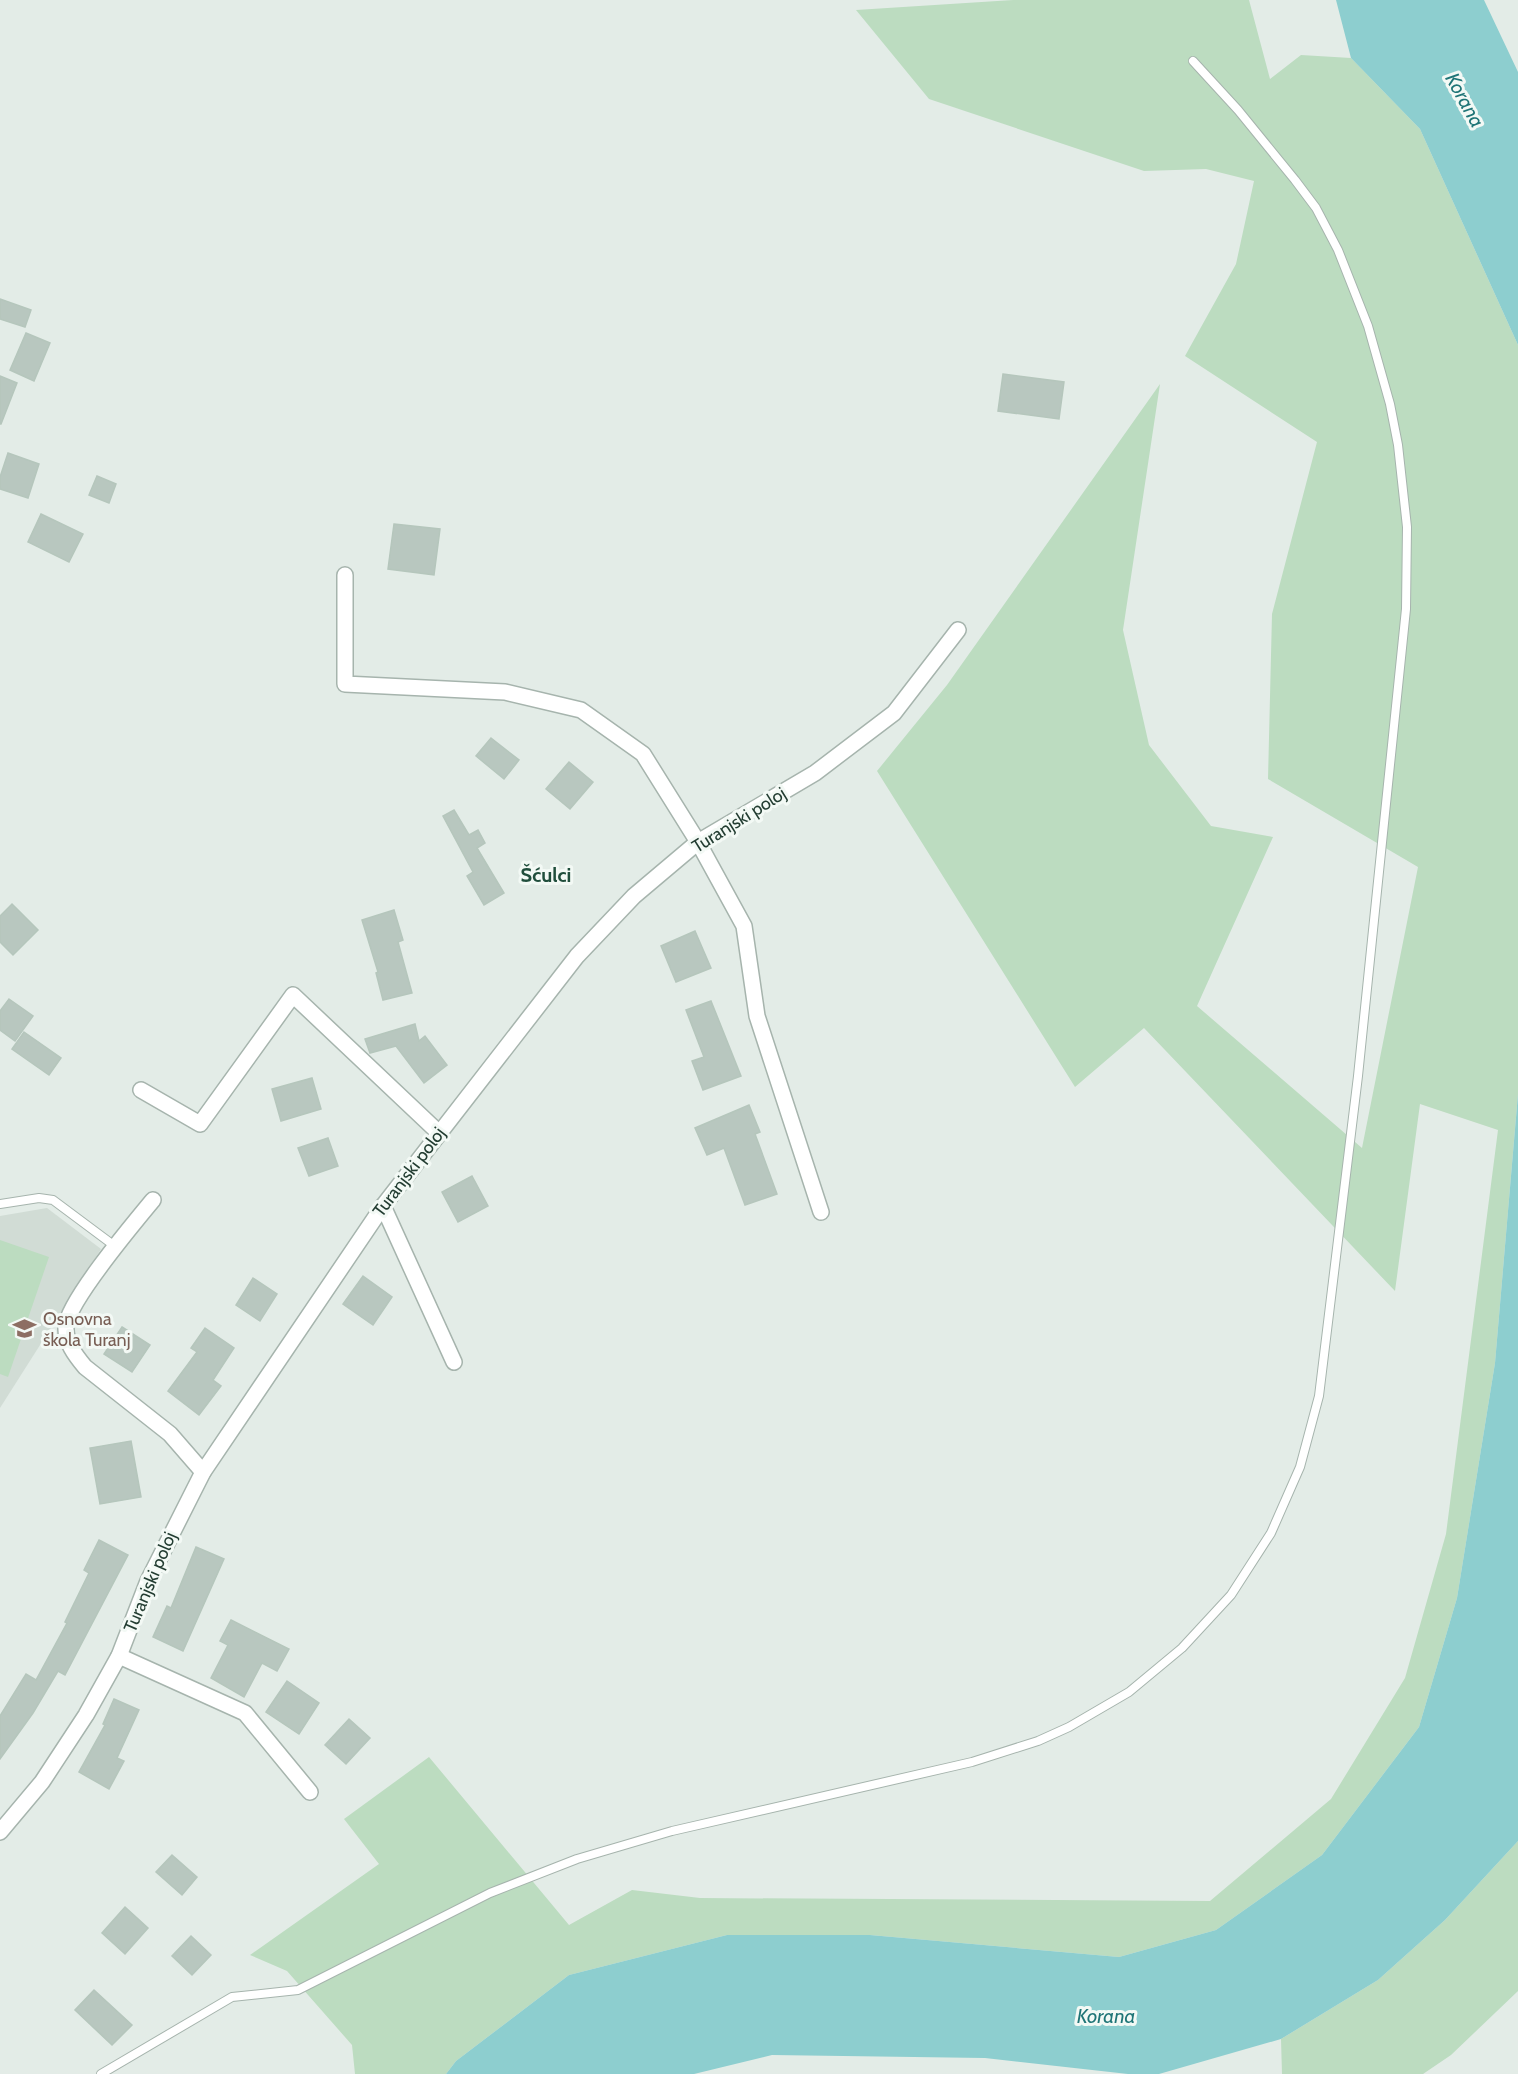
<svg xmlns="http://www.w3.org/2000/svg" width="1518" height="2074" viewBox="0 0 1518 2074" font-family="Cabin,sans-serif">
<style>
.built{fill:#d1dcd5}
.green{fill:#bcdcc0}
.water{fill:#8dcecf}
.building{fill:#b8c7bf;stroke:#b5c6bc;stroke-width:1.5}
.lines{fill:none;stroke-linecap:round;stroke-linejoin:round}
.lane-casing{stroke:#a6b4ad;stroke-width:10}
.street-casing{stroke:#a6b4ad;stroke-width:18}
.lane{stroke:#fff;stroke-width:8}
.street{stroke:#fff;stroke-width:15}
.labels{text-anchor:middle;stroke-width:6;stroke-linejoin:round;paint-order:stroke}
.street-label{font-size:18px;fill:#233d32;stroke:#f3f9f5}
.education-label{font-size:18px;fill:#785e54;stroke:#f3f9f5;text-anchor:start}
.water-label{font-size:20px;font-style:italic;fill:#1f7577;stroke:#f3f9f5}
.neighbourhood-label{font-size:20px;font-weight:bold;fill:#204e3c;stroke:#f3f9f5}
</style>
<rect width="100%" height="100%" fill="#e3ece7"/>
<path class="built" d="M47,1208L101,1249L0,1408V1216Z"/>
<g class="green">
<path d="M1013,0H1249L1270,79L1301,55L1351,58L1420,129L1518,345V1094L1495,1363L1457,1598L1419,1727L1322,1855L1216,1930L1119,1957L870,1935H727L569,1975L456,2061L446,2074H355L352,2045L287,1971L250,1955L379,1864L344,1819L429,1757L569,1925L632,1890L700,1898L1210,1901L1331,1799L1405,1678L1446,1534L1498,1130L1420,1104L1395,1291L1144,1028L1075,1087L877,771L947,685L1160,384L1123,630L1149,745L1211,826L1273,837L1197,1006L1362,1148L1418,867L1268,779L1272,614L1317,442L1185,356L1236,264L1254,181L1206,169L1144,171L929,99L856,10Z"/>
<path d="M0,1240L49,1257L8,1377L0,1374Z"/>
<path d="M1518,1841V1991L1451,2055L1423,2074H1282L1281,2039L1378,1980L1445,1920Z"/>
</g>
<g class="water">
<path d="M1336,0H1484L1518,72V345L1420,129L1351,58Z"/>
<path d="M1518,1094V1841L1445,1920L1378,1980L1281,2039L1159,2074H1128L985,2058L772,2055L694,2074H446L456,2061L569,1975L727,1935H870L1119,1957L1216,1930L1322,1855L1419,1727L1457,1598L1495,1363Z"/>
</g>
<g class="building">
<path d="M0,299L31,310L25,327L0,319Z"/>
<path d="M26,333L50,343L34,381L10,370Z"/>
<path d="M1003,374L1064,382L1059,419L998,411Z"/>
<path d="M0,376L17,383L1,424H0Z"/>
<path d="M8,453L39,464L28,498L0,489V477Z"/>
<path d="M97,476L116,484L109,503L89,495Z"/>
<path d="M41,514L83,534L69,562L28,542Z"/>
<path d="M394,524L440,529L434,575L388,569Z"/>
<path d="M491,738L519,760L504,779L476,756Z"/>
<path d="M569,762L593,782L570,809L546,789Z"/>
<path d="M454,810L469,835L478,830L485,843L477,848L504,893L484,905L467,876L473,872L443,816Z"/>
<path d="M12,904L38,930L13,955L0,942V916Z"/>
<path d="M394,910L403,940L398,942L412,993L383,1000L376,973L378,972L362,920Z"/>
<path d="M695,931L711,968L676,982L661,946Z"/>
<path d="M9,999L33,1016L15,1041L0,1030V1011Z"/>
<path d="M711,1001L741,1076L703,1090L692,1061L704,1057L686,1010Z"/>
<path d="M415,1024L419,1041L425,1036L447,1065L424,1083L396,1046L370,1053L365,1039Z"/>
<path d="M24,1032L61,1058L49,1075L12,1049Z"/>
<path d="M312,1078L321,1109L281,1121L272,1089Z"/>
<path d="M749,1105L760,1132L755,1134L777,1194L745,1205L724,1148L707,1155L695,1128Z"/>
<path d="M328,1138L338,1166L309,1176L298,1148Z"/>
<path d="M472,1176L488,1206L458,1222L442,1192Z"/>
<path d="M363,1276L392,1297L373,1325L343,1304Z"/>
<path d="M253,1278L277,1294L260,1321L236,1305Z"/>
<path d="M122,1327L150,1345L132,1372L104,1354Z"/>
<path d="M205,1328L234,1348L213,1380L221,1386L199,1415L168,1391L197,1352L191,1348Z"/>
<path d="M131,1441L141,1497L100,1504L90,1448Z"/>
<path d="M99,1540L128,1555L65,1675L58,1671L33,1713L0,1759V1716L26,1674L36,1680L67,1623L65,1622L89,1573L84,1570Z"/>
<path d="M196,1547L224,1559L183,1651L153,1637L167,1606L171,1608Z"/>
<path d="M231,1620L289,1649L277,1671L262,1663L244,1697L211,1678L228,1645L220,1641Z"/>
<path d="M287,1681L319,1703L299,1734L266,1712Z"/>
<path d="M114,1699L139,1710L117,1758L124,1761L109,1789L79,1772L105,1725L103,1724Z"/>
<path d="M349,1719L370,1738L346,1764L325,1745Z"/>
<path d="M172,1855L197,1877L182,1895L156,1872Z"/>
<path d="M125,1907L148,1928L125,1954L102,1933Z"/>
<path d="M191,1936L211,1955L192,1975L172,1956Z"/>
<path d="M94,1990L132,2025L112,2045L75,2010Z"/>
</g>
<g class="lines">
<defs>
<g id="lane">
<path d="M0,1204L39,1198L53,1200L116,1247"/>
<path d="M101,2074L232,1997L298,1990L490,1893L577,1859L672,1831L972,1762L1038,1741L1069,1727L1129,1692L1182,1648L1231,1595L1271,1533L1300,1467L1319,1396L1358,1076L1406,609L1407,527L1398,445L1390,404L1368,326L1338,250L1316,208L1295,180L1238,110L1193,61"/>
</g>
<g id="street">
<path d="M345,575V684L505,692L581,710L643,754L698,842L744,926L757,1016L821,1212"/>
<path d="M141,1090L200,1124L293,995L438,1132"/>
<path d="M153,1200C134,1223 69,1300 66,1326C65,1342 75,1355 85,1367L170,1434L203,1472"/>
<path d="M383,1206L454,1362"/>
<path d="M119,1656L245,1713L310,1792"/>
<path d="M0,1832L42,1782L86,1715L119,1656L148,1581L203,1472L383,1206L577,956L634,896L698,842L815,773L894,713L958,630"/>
</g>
</defs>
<use href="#lane" class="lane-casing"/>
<use href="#street" class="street-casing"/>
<use href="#lane" class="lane"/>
<use href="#street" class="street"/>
</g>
<defs>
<symbol id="school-bare" viewBox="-9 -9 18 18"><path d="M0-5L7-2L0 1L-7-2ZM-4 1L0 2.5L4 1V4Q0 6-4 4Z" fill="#8d6e63" stroke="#f3f9f5" stroke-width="2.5" paint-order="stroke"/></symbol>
</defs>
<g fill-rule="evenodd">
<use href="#school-bare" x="8" y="1312" width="33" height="33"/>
</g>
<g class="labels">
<g class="street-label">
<text transform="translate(739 820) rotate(-32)" y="6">Turanjski poloj</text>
<text transform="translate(409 1172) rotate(-53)" y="6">Turanjski poloj</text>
<text transform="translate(150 1582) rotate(-67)" y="6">Turanjski poloj</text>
</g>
<g class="education-label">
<text x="43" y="1325">Osnovna<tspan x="43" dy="21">škola Turanj</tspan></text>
</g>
<g class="water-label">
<text transform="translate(1465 100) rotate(61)" y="7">Korana</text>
<text x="1106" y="2023">Korana</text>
</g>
<g class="neighbourhood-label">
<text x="546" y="882">Šćulci</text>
</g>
</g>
</svg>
